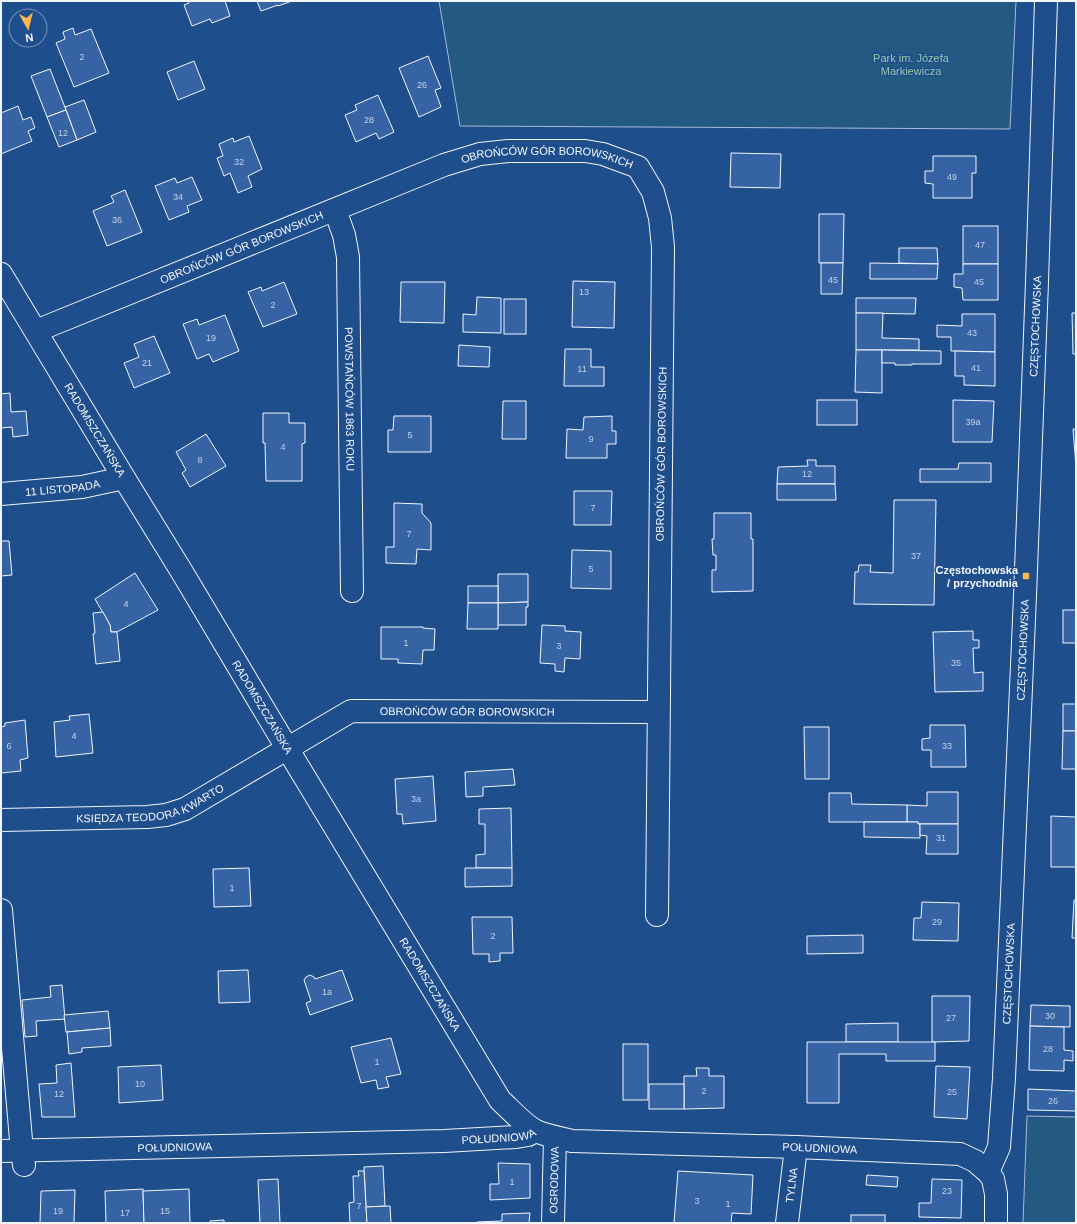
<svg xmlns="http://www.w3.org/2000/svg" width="1077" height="1224" viewBox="0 0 1077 1224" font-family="Helvetica,sans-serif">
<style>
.green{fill:#245a82;stroke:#a8bbd7}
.building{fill:#3563a3;stroke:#f2f6ff}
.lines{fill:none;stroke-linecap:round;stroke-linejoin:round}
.minor-casing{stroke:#f2f6ff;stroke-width:24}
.minor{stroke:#1f4e8c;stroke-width:22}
.poi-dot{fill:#ffb74d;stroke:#1f4e8c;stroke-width:1.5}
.labels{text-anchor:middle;stroke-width:3;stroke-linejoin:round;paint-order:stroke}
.number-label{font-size:9px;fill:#c3d1e8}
.park-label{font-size:11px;fill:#97c8a6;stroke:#1f4e8c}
.street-label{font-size:11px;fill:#f2f6ff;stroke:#1f4e8c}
.poi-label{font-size:11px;font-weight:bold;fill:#f2f6ff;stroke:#1f4e8c;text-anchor:end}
</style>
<rect width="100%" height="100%" fill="#1f4e8c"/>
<g class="green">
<path d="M439,1H1016L1010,129L460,126Z"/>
<path d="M1027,1116L1076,1117V1223H1023Z"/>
</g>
<g class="building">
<path d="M188,1H225L230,16L212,23L210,19L192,26L184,5L189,3Z"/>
<path d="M257,1H292L278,6V5L261,11Z"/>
<path d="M73,28L75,35L91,29L109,73L74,87L56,43L65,39L63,32Z"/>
<path d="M428,56L441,88L435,90L441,107L419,117L399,68Z"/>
<path d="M194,61L205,89L178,100L167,72Z"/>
<path d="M50,69L66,110L47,117L31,76Z"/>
<path d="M378,95L394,132L379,139L376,133L356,142L345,115L357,110L355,105Z"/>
<path d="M84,100L96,132L77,140L65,107Z"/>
<path d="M18,106L23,120L31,117L35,128L28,131L32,141L1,154V113Z"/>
<path d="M66,110L77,140L59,147L47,117Z"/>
<path d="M249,136L262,169L248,176L252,187L238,193L230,173L224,176L217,158L223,156L219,144L233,138L234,142Z"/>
<path d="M731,153L781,154L780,188L730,187Z"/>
<path d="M933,156H976V173H972V198H933V184L925,183V171H933Z"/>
<path d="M192,177L202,200L187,206L189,212L169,220L155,186L175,178L177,183Z"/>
<path d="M125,190L142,232L107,246L93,211L114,202L111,196Z"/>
<path d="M819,214H844L843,263H819Z"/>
<rect x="963" y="226" width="35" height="38"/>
<path d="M899,248H937L938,264L899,263Z"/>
<path d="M821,263H843L842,294H821Z"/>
<path d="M870,263L938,264L937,279H870Z"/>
<path d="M963,264H998V300H963L962,288L954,287V274H963Z"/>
<path d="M573,281L615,282L614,328L572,327Z"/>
<path d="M284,282L297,314L263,327L248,292L261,287L262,291Z"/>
<path d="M401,282H445L444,323L400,322Z"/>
<path d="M477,297L501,298V333L463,332V314L476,315Z"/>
<path d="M856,298H916L915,314L856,313Z"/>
<rect x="504" y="299" width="22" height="35"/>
<path d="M856,313H883L882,338L919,339V350H856Z"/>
<path d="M1072,313H1076V354H1073Z"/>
<path d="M962,314H995V352L951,351V337H937V325L962,326Z"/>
<path d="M225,315L239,351L213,362L209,354L197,359L183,324L197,319L199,325Z"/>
<path d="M154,336L170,373L134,388L124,363L139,357L134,344Z"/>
<path d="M459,345L490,347L489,367L458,366Z"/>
<path d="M565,349H591V367H604V386H564Z"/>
<path d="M856,350H882V393L855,392Z"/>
<path d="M882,350L941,351V364H912V365H895V363H882Z"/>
<path d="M955,351L995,352V386L964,385V376H955Z"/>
<path d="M10,393L11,412L26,411L28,435L13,437L12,427L1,428V394Z"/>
<rect x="817" y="400" width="40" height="25"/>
<path d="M953,400L994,401L992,442H953Z"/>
<path d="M503,401H526V439H502Z"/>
<path d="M263,413H289V423H305V443L302,444V481H266L265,443H263Z"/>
<path d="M394,416H431V452H388V430H393Z"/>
<path d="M612,416V431H616V444H607V458H566L567,429L583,430L584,417Z"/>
<path d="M1073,429H1076V467Z"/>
<path d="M206,434L226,466L190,487L182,473L186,470L176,452Z"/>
<path d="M807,460H816V466H835V484H777L778,467L808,466Z"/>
<path d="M959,463H991V482H920V469H958Z"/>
<path d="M777,484H835L836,500H777Z"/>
<path d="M574,491H612L611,525H574Z"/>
<path d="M894,500H936L934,605L854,604L855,572H858L859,565H871L870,572L893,573Z"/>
<path d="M394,503L422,504V513L431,523V550L417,549L416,564L386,563V547H394Z"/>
<path d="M714,513H751V539H753V591L712,592V570H716V555H713L712,539H714Z"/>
<path d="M1,541H9L12,575L1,576Z"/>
<path d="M572,550L611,551V589L571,588Z"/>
<path d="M135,573L158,610L117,632H111L110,625L95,599Z"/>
<path d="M498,574H528V602L498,603Z"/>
<rect x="468" y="586" width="30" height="17"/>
<path d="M528,602V607H526V625H498V603Z"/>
<path d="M468,603H498V629H467Z"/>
<rect x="1063" y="610" width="13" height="33"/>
<path d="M103,612L110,625L111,632H117L120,661L96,664L93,634L95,633L93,613Z"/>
<path d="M542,625L565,626V631L581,632L580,659L565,658L564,672L555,671V664L540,663Z"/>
<path d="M381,627H423V628L435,629L434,650H423L422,664L398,663V659H381Z"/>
<path d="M973,631V640H979V648H973L974,673L983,672V691L935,692L933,632Z"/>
<rect x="1063" y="704" width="13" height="27"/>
<path d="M89,714L93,753L56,757L54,722L70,720L69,716Z"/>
<path d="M25,720L28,758L20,760L21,771L1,773V727L5,726V723Z"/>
<path d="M930,725H965L966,767H931V750H922V739L930,738Z"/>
<path d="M804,727H829V779H805Z"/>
<path d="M1063,731H1076V769H1062Z"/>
<path d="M513,769L515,785L483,787V796L466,797L465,772Z"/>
<path d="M433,776L436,821L403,824L402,814H397L395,779Z"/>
<path d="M927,792H958V824H918V822H907V805L927,806Z"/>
<path d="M829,793H851L852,804L907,805V822H829Z"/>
<path d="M511,808L512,868H476V855L485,854V824H479V809Z"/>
<path d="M1051,816L1076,817V867H1051Z"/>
<path d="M864,822H918V824H920V838L864,837Z"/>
<path d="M920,824H958V854H926L927,836L920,835Z"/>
<path d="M249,868L251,906L214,907L213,869Z"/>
<path d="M465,868H512V886L465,887Z"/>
<path d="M1074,900H1076V938H1072Z"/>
<path d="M922,902L959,903L958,941L913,940L914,918H921Z"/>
<path d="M472,917H512L513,953H500V961L489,962V954H473Z"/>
<path d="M863,935V953L807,954V936Z"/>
<path d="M248,970L250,1002L219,1003L218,971Z"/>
<path d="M342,970L353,1000L310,1015L306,1003L311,1001L304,980L306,977L310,975L314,977L315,979Z"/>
<path d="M62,985L65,1019L36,1021L37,1036L25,1037L22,1000L51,997L50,986Z"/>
<path d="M932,996H970L969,1041L932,1042Z"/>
<path d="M1031,1005L1070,1006V1027L1030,1026Z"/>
<path d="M108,1011L110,1028L66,1032L64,1015Z"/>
<path d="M898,1023V1042H846V1024Z"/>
<path d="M1030,1026L1064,1027V1050L1073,1051V1061L1064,1060V1071L1029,1070Z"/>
<path d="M110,1028L111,1046L82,1048V1052L69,1054L67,1032Z"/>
<path d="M391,1038L401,1074L386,1077L389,1087L378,1089L376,1080L361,1083L351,1047Z"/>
<path d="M807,1042H935V1061H886V1054H839V1103H807Z"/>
<rect x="623" y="1044" width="25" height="56"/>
<path d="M71,1063L75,1117H42L39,1084L57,1083L56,1065Z"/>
<path d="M161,1065L163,1100L119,1103L118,1067Z"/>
<path d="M936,1066L970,1067L967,1119L934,1117Z"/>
<path d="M696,1068H709V1076H724V1108L684,1109V1076H697Z"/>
<rect x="649" y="1084" width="35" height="25"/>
<path d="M1028,1089L1076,1091V1111L1028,1110Z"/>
<path d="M498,1163L530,1164V1198L490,1200V1184H499Z"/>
<path d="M383,1166L385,1206L366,1207L364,1167Z"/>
<path d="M358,1171H364L367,1223H350L349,1203L354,1202L353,1176H359Z"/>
<path d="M678,1171L753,1175L751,1214L732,1213L731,1223H674Z"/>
<path d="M867,1175L898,1177L897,1187L866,1185Z"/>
<path d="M278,1179L280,1223H260L258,1180Z"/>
<path d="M932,1179L962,1180L961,1218L919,1217V1203H931Z"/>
<path d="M143,1189L144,1223H106L105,1191Z"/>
<path d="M189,1189L190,1223H144L143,1191Z"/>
<path d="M75,1190L74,1223H40L41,1191Z"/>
<path d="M390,1206L391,1223H367L366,1207Z"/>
<path d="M530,1213L529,1223H477V1222L502,1221V1214Z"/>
<rect x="851" y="1215" width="34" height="8"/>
<path d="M224,1220V1223H210V1221Z"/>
</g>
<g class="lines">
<defs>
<g id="minor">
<path id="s1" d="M335,210L344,235L348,257L352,591"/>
<path id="s2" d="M1,274L124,478L182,572L287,748L500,1100C510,1109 524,1125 536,1131C547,1136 560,1138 572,1141L796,1147L960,1154L975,1161L988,1172L993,1179L996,1194V1223"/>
<path id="s3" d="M36,331L444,165L480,154L508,151H585L603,154L638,167L653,192L660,218L663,247L657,915"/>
<path id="s4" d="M1,494L82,487L124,478"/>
<path id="s5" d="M1,820L147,817L166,815L185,809L351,711L658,712"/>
<path d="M1,910L22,1151L24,1165"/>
<path id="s6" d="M1,1151L444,1141L516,1137L528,1135L535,1131"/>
<path id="s7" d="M988,1172L999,1147L1004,1078L1025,596L1037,282L1046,1"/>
<path id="s8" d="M553,1223L555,1137"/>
<path id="s9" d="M787,1223L796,1147"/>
</g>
</defs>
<use href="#minor" class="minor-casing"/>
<use href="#minor" class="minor"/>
</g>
<rect class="poi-dot" x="1022" y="572" width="8" height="8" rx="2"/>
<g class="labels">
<g class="number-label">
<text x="82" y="60">2</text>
<text x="422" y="88">26</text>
<text x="369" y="123">28</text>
<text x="63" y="136">12</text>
<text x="239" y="165">32</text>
<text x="952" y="180">49</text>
<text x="178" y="200">34</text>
<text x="117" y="223">36</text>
<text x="980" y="248">47</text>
<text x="833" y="283">45</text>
<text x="979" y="285">45</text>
<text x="584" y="295">13</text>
<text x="273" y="308">2</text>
<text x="972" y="336">43</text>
<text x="211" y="341">19</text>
<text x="147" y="366">21</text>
<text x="976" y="371">41</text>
<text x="582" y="372">11</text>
<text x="973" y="425">39a</text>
<text x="410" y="438">5</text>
<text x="591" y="442">9</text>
<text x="283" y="450">4</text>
<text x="200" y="463">8</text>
<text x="807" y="477">12</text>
<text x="593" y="511">7</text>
<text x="409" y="537">7</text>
<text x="916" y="559">37</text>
<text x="591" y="572">5</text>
<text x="126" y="607">4</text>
<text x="406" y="646">1</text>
<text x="559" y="649">3</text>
<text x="956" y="666">35</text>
<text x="74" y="739">4</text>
<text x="9" y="749">6</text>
<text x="947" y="749">33</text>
<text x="416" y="802">3a</text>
<text x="941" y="841">31</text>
<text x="232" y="891">1</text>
<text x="937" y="925">29</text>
<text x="493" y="939">2</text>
<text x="327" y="995">1a</text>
<text x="1050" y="1019">30</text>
<text x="951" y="1021">27</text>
<text x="1048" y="1052">28</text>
<text x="377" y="1065">1</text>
<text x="140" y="1087">10</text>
<text x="704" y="1094">2</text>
<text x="952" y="1095">25</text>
<text x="59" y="1097">12</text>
<text x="1053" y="1104">26</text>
<text x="512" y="1185">1</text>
<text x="947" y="1194">23</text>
<text x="697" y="1204">3</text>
<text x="728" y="1207">1</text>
<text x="359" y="1209">7</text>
<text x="58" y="1214">19</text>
<text x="165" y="1214">15</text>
<text x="125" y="1216">17</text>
</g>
<g class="park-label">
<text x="911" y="62">Park im. Józefa<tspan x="911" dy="13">Markiewicza</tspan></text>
</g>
<g class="street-label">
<text dy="4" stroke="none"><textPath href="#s3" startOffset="546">OBROŃCÓW GÓR BOROWSKICH</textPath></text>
<text dy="4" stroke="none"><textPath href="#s3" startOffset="222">OBROŃCÓW GÓR BOROWSKICH</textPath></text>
<text dy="4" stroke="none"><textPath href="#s7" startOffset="849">CZĘSTOCHOWSKA</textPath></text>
<text dy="4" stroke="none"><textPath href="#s1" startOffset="191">POWSTAŃCÓW 1863 ROKU</textPath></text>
<text dy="4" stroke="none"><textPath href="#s2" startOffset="182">RADOMSZCZAŃSKA</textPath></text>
<text transform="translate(661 454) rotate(-89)" y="4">OBROŃCÓW GÓR BOROWSKICH</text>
<text dy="4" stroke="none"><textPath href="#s4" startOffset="62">11 LISTOPADA</textPath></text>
<text dy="4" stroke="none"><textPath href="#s7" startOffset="525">CZĘSTOCHOWSKA</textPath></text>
<text dy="4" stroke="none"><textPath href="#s2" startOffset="506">RADOMSZCZAŃSKA</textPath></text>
<text dy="4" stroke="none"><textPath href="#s5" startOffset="494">OBROŃCÓW GÓR BOROWSKICH</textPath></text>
<text dy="4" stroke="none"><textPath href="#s5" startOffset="152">KSIĘDZA TEODORA KWARTO</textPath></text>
<text dy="4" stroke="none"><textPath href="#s7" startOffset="201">CZĘSTOCHOWSKA</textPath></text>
<text dy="4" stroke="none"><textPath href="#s2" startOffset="830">RADOMSZCZAŃSKA</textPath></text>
<text dy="4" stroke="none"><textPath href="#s6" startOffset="498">POŁUDNIOWA</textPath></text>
<text dy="4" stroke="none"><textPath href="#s6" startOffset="174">POŁUDNIOWA</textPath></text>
<text dy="4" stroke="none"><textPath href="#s2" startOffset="1298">POŁUDNIOWA</textPath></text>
<text dy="4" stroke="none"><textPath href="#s8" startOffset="43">OGRODOWA</textPath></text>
<text dy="4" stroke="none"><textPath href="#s9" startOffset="38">TYLNA</textPath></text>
</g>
<g class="poi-label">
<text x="1018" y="574">Częstochowska<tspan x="1018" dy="13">/ przychodnia</tspan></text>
</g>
</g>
<rect width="1077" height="1224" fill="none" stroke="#f2f6ff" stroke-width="4"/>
<g transform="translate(28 28) rotate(172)"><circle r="19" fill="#1f4e8c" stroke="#7391ba"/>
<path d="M0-3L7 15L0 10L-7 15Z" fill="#ffb74d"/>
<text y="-6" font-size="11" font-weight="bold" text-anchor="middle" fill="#f2f6ff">N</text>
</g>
</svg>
